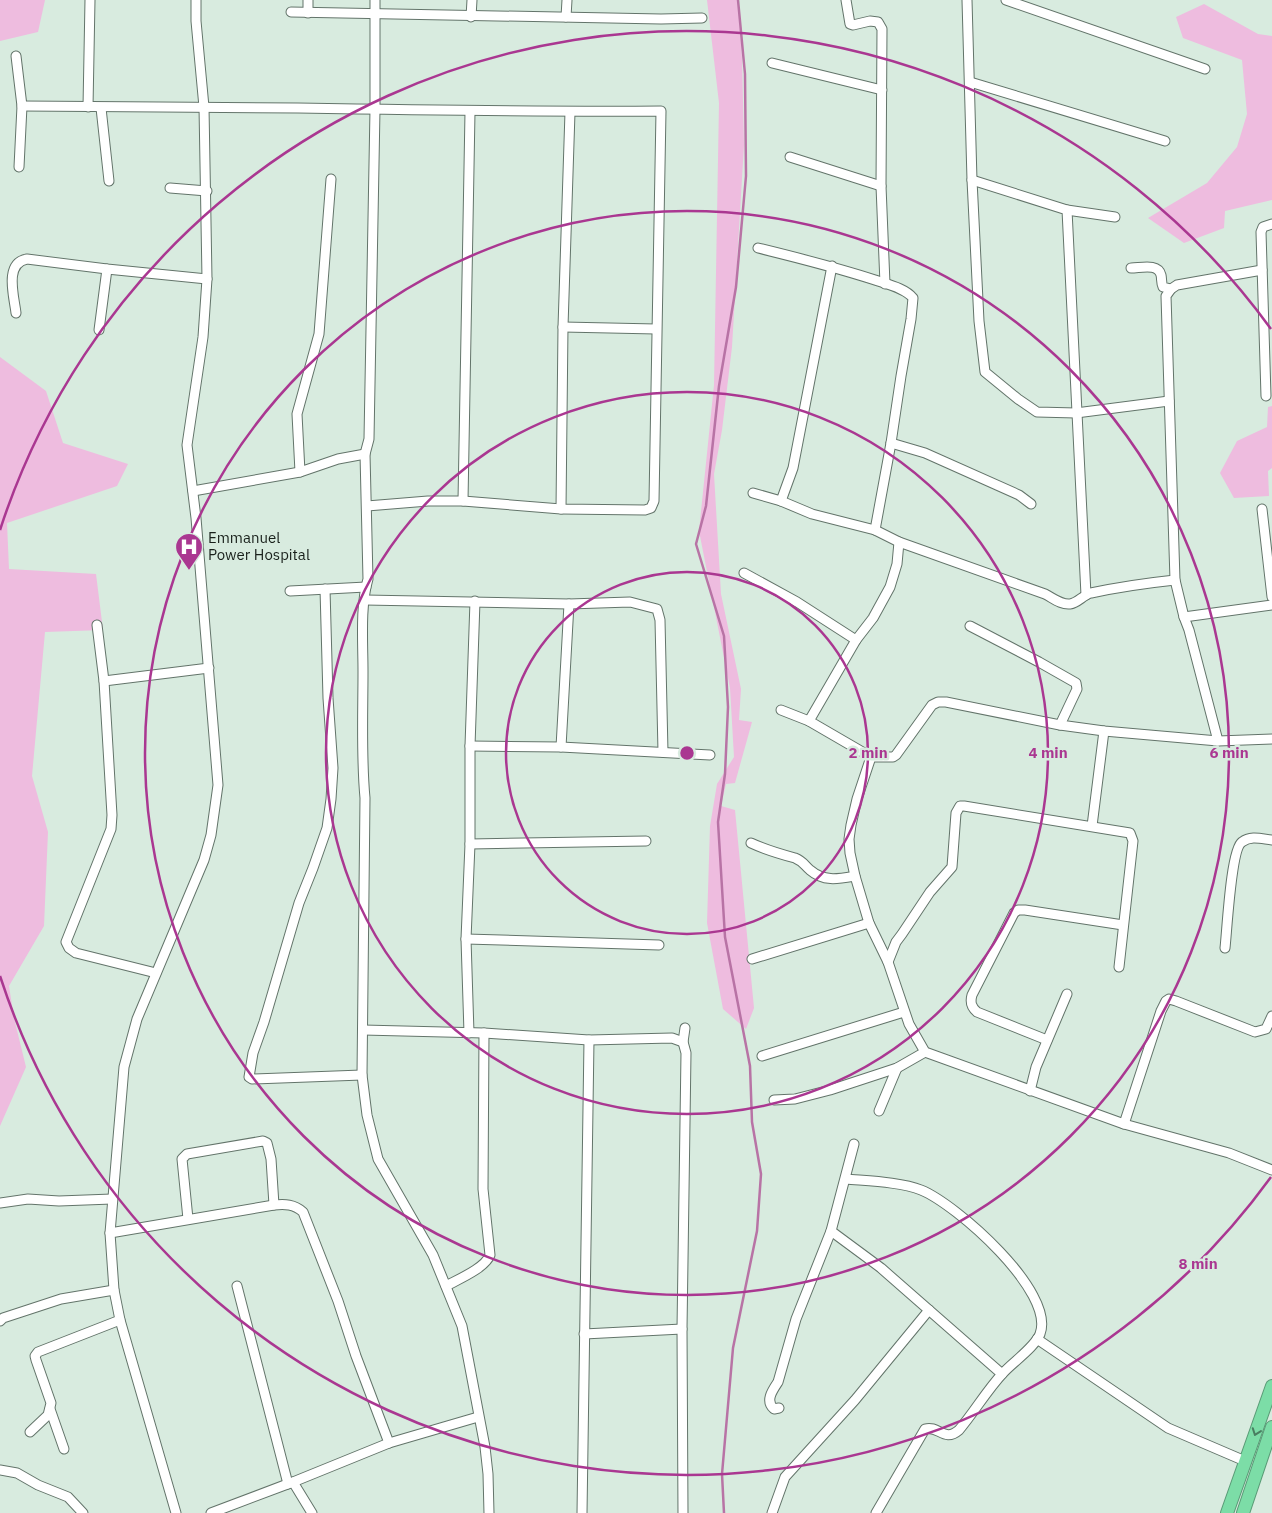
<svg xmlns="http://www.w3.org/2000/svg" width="1272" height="1513" viewBox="0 0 1272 1513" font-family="'IBM Plex Sans',sans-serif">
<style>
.green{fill:#eebcdf}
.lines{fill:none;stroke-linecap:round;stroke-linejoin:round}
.stream{stroke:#b873a5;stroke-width:2.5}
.minor-casing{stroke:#63746a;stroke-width:11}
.highway-casing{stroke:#599b76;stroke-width:14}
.minor{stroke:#fff;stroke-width:9}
.highway{stroke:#7cdda7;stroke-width:12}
.oneway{stroke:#4a7e61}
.ring{fill:none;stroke:#aa3791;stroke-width:2.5}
.labels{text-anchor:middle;stroke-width:5;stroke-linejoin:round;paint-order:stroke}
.poi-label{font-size:15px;fill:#19201b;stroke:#d8ebdf;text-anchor:start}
.centre{fill:#aa3791;stroke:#d8ebdf;stroke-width:2.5}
.ring-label{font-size:15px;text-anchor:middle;font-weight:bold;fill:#aa3791;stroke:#d8ebdf;stroke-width:5;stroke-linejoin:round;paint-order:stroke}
</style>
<rect width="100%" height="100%" fill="#d8ebdf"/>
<g class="green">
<path d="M0,0H45L38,32L0,41Z"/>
<path d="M707,0H738L742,58L744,145L732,347L722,430L714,474L721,594L741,689L739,720L752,722L735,783L726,784L721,806L735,810L754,1008L746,1029L723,1009L707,923L710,826L717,784L734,757L730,688L699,531L714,385L719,103Z"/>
<path d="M1204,4L1258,34L1272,36V200L1225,211L1224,228L1184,243L1148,218L1207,183L1237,147L1247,114L1242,60L1183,38L1176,17Z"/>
<path d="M0,357L46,391L63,443L128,464L117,486L7,523L9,569L96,574L103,630L45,632L32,776L48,832L44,926L9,986L14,1018L26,1067L0,1126Z"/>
<path d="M1272,406V468L1268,471L1269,496L1234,498L1220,473L1237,441L1267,427L1268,407Z"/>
</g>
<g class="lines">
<path class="stream" d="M724,1513L722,1474L733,1348L757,1231L761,1174L752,1122L750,1066L725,937L718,822L725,774L728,707L724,636L696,544L706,506L719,386L736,287L746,176L745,74L738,0"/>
<defs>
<g id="minor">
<path d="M308,0V13"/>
<path d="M375,0V109L369,439L365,454L368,579C360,606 363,643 363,671C363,713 361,756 365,798L362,1075L367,1115L378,1159L433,1255L462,1326L485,1447L488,1474L489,1513"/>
<path d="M846,0L850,24L853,25L870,21L878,22L882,29L881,186L885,284"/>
<path d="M967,0L972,180L979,321L985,372L1018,399L1037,412L1076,413L1169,401"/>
<path d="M1006,0L1205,69"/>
<path d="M291,12L661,19L702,18"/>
<path d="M471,17L472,0"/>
<path d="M566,17L567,0"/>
<path d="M16,56L22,106L19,167"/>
<path d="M772,63L882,90"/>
<path d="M970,82L1165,141"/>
<path d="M22,106C114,107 206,107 298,108C419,110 540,112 661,111L654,501L651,508L645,510L561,509L463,501H428L367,506"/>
<path d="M88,107L90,0"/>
<path d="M101,108L109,181"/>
<path d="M790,157L881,186"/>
<path d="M972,180L1067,210L1086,595"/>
<path d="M170,188L207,191"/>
<path d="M1067,210L1115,217"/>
<path d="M758,248C799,258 835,267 875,280C886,284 905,288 913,298L911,319L901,376L891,443L875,530"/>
<path d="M1131,268C1141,268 1158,263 1161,275C1162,279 1161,283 1163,287L1171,289"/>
<path d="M16,313C14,296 4,263 27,259L107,269L207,279"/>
<path d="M563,327L656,329"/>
<path d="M99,330L107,269"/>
<path d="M1266,396L1261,232L1263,227L1272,224"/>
<path d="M891,443L925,453L1019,495L1031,504"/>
<path d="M300,472L297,414L319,334L331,179"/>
<path d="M193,491L300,472L338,459L365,454"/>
<path d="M753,493L781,501L812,514L875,530L899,542L1045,594C1053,598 1061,605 1070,604C1078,603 1083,595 1091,593C1119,587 1147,583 1175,580"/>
<path d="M463,501L470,112"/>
<path d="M781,501L793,468L832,266"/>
<path d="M561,509L563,327L570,112"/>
<path d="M1262,509L1272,597"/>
<path d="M744,573L797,602L856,640"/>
<path d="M325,589L328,698L333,768L331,799L327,828L313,868L299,903L264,1022L253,1053L249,1077L252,1079L362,1075"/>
<path d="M290,591L366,587"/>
<path d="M365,600L569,604L630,602L657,609L660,620L663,752"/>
<path d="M1184,617L1272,605"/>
<path d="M97,625L104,681L112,815L111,829L66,942L69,948L76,953L156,973"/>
<path d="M970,626L1039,662L1076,683L1077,689L1060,725"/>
<path d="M104,681L209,668"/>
<path d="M781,710L809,721"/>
<path d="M1272,739L1218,741L1104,731L1060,725L946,702H938L932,705L896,755L893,757H871L857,799L851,825L849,839L850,853L855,876L869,923L888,962L909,1024L925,1052L1124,1124L1229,1153L1272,1170"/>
<path d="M1218,741L1189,630L1184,617L1175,580L1166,296L1171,289L1177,285L1262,270"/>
<path d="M470,746L561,747L710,755"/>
<path d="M561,747L569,604"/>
<path d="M871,757L809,721L856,640L873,618L890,587L897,564L899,542"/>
<path d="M1092,826L1104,731"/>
<path d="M751,843C766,850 780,854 795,858C803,861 805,866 810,870C824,882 838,879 855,876"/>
<path d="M470,844L646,841"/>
<path d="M466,939L659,945"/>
<path d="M1225,948C1227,931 1231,849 1242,842C1251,835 1262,839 1272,840"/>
<path d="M752,959L869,923"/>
<path d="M888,962L896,942L902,934L930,892L952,867L956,813L960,806H964L1130,833L1133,841L1119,967"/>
<path d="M363,1030L484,1033L589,1040L672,1038L683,1042"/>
<path d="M469,1033L466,939L470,844V746L475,601"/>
<path d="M1047,1040L977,1012C971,1007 970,1002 972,995L1014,913L1018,910H1025L1123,925"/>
<path d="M762,1056L904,1012"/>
<path d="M1030,1091L1036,1067L1067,994"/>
<path d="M774,1100L795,1099L830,1090L897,1068L925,1052"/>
<path d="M879,1111L897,1068"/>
<path d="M1124,1124L1161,1011L1166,1001L1169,999L1176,1001L1255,1032L1266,1029L1272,1016"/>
<path d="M846,1179C868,1181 901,1182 921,1190C956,1204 1056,1292 1040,1334C1035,1347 1013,1362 1003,1373C987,1390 975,1411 959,1430C944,1443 939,1425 925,1429L876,1513"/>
<path d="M0,1203L28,1199L59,1201L112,1199"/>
<path d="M188,1219L182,1159L187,1154L263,1141L267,1143L271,1159L274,1205"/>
<path d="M831,1231L881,1268L1002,1374"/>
<path d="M110,1233L274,1205C285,1204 294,1204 303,1212L338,1301L356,1356L389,1443"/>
<path d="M237,1286L288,1484"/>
<path d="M446,1286C459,1279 485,1268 490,1255L483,1189L484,1033"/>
<path d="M0,1321L3,1318L61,1299L114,1290"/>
<path d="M584,1334L682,1329"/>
<path d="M1037,1339L1168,1428L1245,1461"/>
<path d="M779,1408L774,1409C765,1401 772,1391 778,1382L796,1319L831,1231L854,1144"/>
<path d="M50,1409L64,1449"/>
<path d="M30,1432L48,1415L51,1403L36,1360L35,1356L38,1352L120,1320"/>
<path d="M0,1470L17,1473L38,1485L68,1497L83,1513"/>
<path d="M293,1482L312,1513"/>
<path d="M176,1513L120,1320L114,1290L110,1233L124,1067L137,1019L204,860L211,835L218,785L196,518L187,445L203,337L207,279L204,107L196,21V0"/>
<path d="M211,1513L293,1482L389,1443L478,1417"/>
<path d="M582,1513L589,1040"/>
<path d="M683,1513L682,1329L686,1053L683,1042L685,1028"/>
<path d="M772,1513L785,1477L855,1400L929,1310"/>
</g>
<g id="highway">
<path d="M1227,1513L1272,1386"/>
<path d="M1243,1513L1272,1427"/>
</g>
</defs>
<use href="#minor" class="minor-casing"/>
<use href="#highway" class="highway-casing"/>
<use href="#minor" class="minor"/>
<use href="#highway" class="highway"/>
</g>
<defs><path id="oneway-chevron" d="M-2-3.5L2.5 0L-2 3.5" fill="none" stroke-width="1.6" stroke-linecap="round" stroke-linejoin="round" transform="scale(1.25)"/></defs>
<use class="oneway" href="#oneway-chevron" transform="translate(1256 1432) rotate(110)"/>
<g class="ring">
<circle cx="687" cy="753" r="181"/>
<circle cx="687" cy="753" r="361"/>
<circle cx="687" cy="753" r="542"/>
<path d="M1271 1177A722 722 0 0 1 0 976M0 530A722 722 0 0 1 1271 329"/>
</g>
<defs>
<symbol id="hospital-pin" viewBox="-11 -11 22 30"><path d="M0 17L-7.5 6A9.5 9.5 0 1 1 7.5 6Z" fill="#aa3791" stroke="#d8ebdf"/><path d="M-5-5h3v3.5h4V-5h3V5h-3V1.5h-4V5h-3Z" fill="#fff"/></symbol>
</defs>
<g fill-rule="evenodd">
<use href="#hospital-pin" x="173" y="531" width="32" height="43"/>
</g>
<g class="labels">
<g class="poi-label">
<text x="208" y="543">Emmanuel<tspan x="208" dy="17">Power Hospital</tspan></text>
</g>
</g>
<circle cx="687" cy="753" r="8" class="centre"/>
<g class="ring-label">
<text x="868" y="758">2 min</text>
<text x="1048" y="758">4 min</text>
<text x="1229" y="758">6 min</text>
<text x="1198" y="1269">8 min</text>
</g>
</svg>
